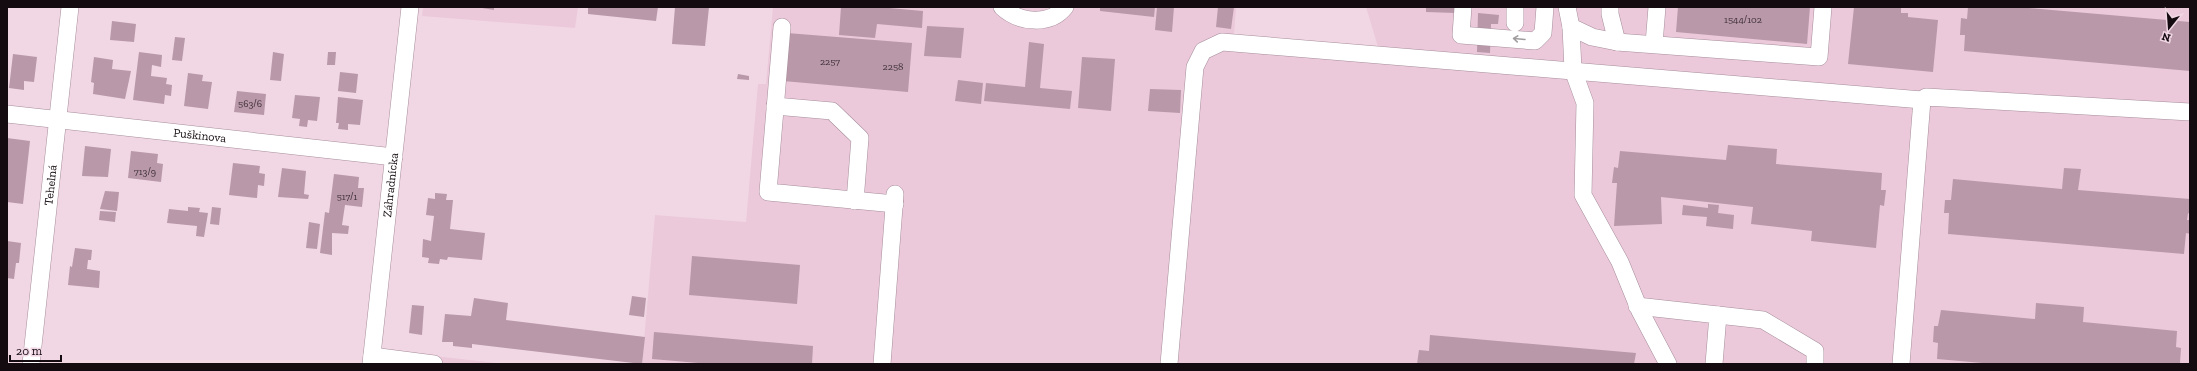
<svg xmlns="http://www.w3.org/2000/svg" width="2197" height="371" viewBox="0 0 2197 371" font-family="'Zilla Slab',serif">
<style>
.built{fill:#ebc9da}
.building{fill:#b898a9}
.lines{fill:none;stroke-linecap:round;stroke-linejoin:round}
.minor-casing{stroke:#a68d9a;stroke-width:18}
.minor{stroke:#fff;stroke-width:17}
.oneway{stroke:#a19d9f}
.labels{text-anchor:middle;stroke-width:4;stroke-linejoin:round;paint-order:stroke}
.number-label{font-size:10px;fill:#3d2e36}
.street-label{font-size:12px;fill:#140b10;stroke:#f1d7e4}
</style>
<rect width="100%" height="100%" fill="#f1d7e4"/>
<g class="built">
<path d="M423,7H578L575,28L422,16Z"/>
<path d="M773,7H1236L1234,35L1378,47L1366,7H2190V364H642L655,215L746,222L758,84H766Z"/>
<path d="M408,353L505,364H408Z"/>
</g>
<g class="building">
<path d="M476,7H494V10Z"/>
<path d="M588,7H658L656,21L588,14Z"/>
<path d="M675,7H709L705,46L672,44Z"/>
<path d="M841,7H878L923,11L922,28L877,24L875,38L839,35Z"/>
<path d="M1100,7H1155L1154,17L1100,11Z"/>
<path d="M1157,7H1174L1172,32L1155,30Z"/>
<path d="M1218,7H1234L1231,29L1216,27Z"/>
<path d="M1426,7H1456V13L1426,12Z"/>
<path d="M1678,7H1810L1807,44L1676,32Z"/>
<path d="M1854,7H1901V13H1908V17L1938,20L1933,72L1848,64Z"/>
<path d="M1968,7H2017L2190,22V71L1964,51L1965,35H1960L1961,18L1967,19Z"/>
<path d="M1478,13L1499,15L1498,24H1491L1490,53L1477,52Z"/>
<path d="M112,21L136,24L134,42L110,40Z"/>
<path d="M927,26L964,28L961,58L924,56Z"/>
<path d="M787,33L912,43L908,92L783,81Z"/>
<path d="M175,37L185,38L182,61L172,60Z"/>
<path d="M1029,42L1044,44L1040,88L1072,91L1070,109L984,101L986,83L1025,87Z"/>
<path d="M139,52L162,55L161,67L152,65L151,76L167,78L166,84L172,85L171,96L165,95L164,104L133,100Z"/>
<path d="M273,52L284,54L281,81L270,80Z"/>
<path d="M328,52H336L335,65H327Z"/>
<path d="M13,54L37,57L34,82L24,81V90L9,88Z"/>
<path d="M94,57L113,60L112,69L131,71L125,99L93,94L94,83L91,82Z"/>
<path d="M1082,57L1115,59L1111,111L1078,108Z"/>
<path d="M340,72L358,74L356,93L338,91Z"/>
<path d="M188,73L203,75L202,81L212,82L208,109L184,106Z"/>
<path d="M738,74L749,76V80L737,79Z"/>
<path d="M958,80L983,83L981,104L955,101Z"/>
<path d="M1150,89L1181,90L1180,113L1148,111Z"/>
<path d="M237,91L266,94L264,115L234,112Z"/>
<path d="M295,95L320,97L317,121L308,120L307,127L299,126L300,119L292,118Z"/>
<path d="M338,97L363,100L360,125L348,124V130L338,129L339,123H336Z"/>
<path d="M7,138L30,141L23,204L7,202Z"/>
<path d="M1728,145L1777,149L1776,164L1882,173L1881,190H1886L1884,206L1880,205L1876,248L1811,241L1812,231L1751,224L1753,207L1661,197L1662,224L1614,226L1617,183H1612L1614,167L1618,168L1620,151L1726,160Z"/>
<path d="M85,146L111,149L108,177L82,176Z"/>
<path d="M131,151L158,154L157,163L163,164L161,182L128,178Z"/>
<path d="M233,163L260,166L259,173L265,174L264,186L258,185L257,198L229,195Z"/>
<path d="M282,168L306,171L304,194L309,195L308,199L278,197Z"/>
<path d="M2064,168L2081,169L2078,190L2190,199V214L2188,213L2187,220H2190V234L2186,233L2184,254L1948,234L1949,213H1944L1945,200H1951L1953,179L2062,189Z"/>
<path d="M334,174L359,177L358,188H364L362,207L345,205L342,225L349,226L348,234L332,233V255L320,253L325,212L329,213Z"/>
<path d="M105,191L119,192L117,211L100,209Z"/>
<path d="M435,193L447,194L446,200H453L450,229L485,233L482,260L448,257L447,260L440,259L439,264L428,263L429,258L422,257L423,239L431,241L434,216L426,215L428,198L435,199Z"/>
<path d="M1708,204L1719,205L1718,213L1734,215L1733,229L1706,226L1707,217L1682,215L1683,205L1708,208Z"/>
<path d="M188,207L200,208L199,212L208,213L204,237L196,236L197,226L167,223L169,209L188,211Z"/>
<path d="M212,207L221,208L219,225L210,224Z"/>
<path d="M100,211L116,212L115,222L99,220Z"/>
<path d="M309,222L320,224L317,249L306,248Z"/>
<path d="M7,241L21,243L19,263H16L14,279L7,278Z"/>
<path d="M75,248L92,250L91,260H88L87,269L100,271L99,288L68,285L70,266L72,267Z"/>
<path d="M692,256L800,265L797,304L689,295Z"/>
<path d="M632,296L646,298L644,317L629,315Z"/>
<path d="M474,298L508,303L506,320L645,337L642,364L472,344V348L453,346V342H442L445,314L471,316Z"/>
<path d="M2036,303L2084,307L2083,322L2177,331L2176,347L2181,348L2180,363L1994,364L1937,359L1938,343L1933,342L1934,326H1938L1941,310L2035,319Z"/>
<path d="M412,305L424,306L422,335L409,333Z"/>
<path d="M654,332L813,346L812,364H710L652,359Z"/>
<path d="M1430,335L1636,353L1634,364H1417L1419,350L1429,351Z"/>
</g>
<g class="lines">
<defs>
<g id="minor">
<path d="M1002,7C1019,23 1050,26 1065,7"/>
<path d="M1463,7L1461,35L1535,41L1543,33L1545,7"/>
<path d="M1567,7L1571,27L1592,37L1617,42L1819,57L1823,7"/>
<path d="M1610,7V14L1617,42"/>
<path d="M1515,23V7"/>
<path d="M782,27L768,192L895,204"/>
<path d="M1571,27L1573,70L1585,103L1583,195L1620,262L1640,311L1668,364"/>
<path d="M1654,44L1657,7"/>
<path d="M775,106L832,111L860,138L855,201"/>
<path id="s1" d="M7,114L394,157"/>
<path d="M1637,306L1718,315L1714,364"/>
<path d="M1718,315L1763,320L1815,351V364"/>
<path d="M372,356L434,364"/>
<path id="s2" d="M31,364L70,7"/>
<path id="s3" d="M371,364L410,7"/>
<path d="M882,364L895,194"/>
<path d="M1169,364L1195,67L1203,51L1222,42L1922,100"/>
<path d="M1901,364L1922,100L1926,97L2190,112"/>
</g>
</defs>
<use href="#minor" class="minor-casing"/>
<use href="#minor" class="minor"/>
</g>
<defs><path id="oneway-shaft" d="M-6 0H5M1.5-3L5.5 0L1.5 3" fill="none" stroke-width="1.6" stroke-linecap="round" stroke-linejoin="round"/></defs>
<use class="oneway" href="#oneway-shaft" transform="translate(1519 39) rotate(-175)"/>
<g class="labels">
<g class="number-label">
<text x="1743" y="23">1544/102</text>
<text x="830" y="65">2257</text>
<text x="893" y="70">2258</text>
<text x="250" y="107">563/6</text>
<text x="145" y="175">713/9</text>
<text x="347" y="200">517/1</text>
</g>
<g class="street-label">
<text dy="4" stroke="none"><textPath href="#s1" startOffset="194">Puškinova</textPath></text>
<text dy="4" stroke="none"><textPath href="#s2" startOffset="180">Tehelná</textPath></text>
<text dy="4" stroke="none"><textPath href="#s3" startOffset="180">Záhradnícka</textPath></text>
</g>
</g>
<rect width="2197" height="371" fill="none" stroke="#140b10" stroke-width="16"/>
<g transform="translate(2169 28) rotate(197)" stroke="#f1d7e4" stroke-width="3" paint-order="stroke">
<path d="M0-3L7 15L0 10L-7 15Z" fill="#140b10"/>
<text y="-6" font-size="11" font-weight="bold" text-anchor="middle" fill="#140b10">N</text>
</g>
<path d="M10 355v6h51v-6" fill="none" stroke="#140b10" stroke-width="2"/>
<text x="16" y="355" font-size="12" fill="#140b10" stroke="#f1d7e4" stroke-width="3" paint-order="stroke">20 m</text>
</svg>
